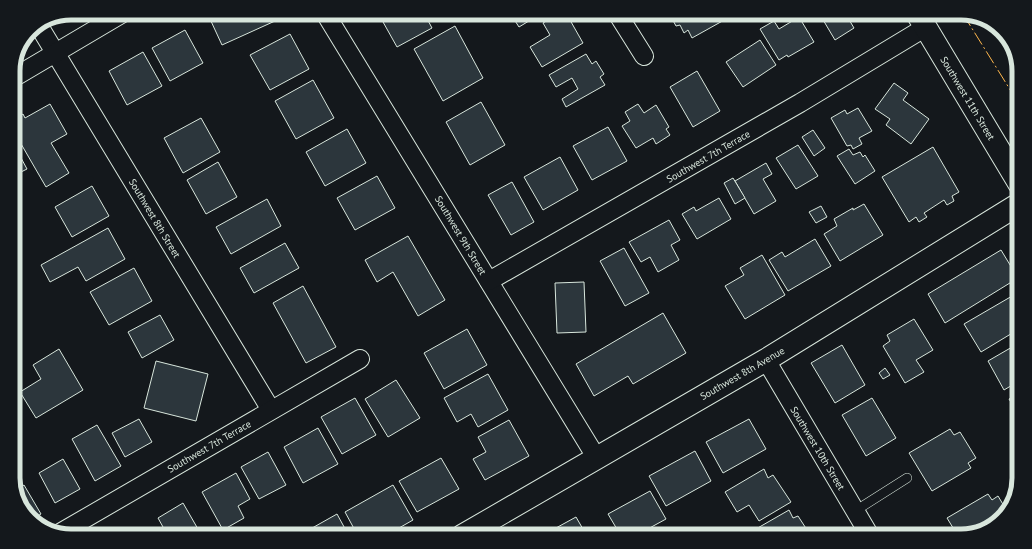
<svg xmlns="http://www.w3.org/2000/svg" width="1032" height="549" viewBox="0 0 1032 549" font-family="'PT Sans',sans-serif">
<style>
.building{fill:#2c363c;stroke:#d8e6dc}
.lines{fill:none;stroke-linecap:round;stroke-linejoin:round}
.service-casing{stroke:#d8e6dc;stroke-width:10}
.minor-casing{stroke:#d8e6dc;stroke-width:20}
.tertiary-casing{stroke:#d8e6dc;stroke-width:24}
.service{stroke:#14181c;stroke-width:9}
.minor{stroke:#14181c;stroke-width:18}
.tertiary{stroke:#14181c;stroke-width:22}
.power{stroke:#ffb74d;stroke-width:1;stroke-dasharray:14 3 2 3;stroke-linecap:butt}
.labels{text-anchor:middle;stroke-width:3;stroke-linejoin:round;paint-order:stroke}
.street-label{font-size:10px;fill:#d8e6dc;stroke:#14181c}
.rim{fill:none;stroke:#d8e6dc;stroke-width:5}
</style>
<rect width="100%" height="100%" fill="#14181c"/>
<g class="building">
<path d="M223,13H271L275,21L222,45L210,19Z"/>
<path d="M378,13H424L432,28L397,47Z"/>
<path d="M510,13H542L519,27Z"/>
<path d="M560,13H566L583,43L542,67L530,47L550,35L543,23Z"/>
<path d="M669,13H734L735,14L692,38L688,30L684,33L680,25L676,26Z"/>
<path d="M819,13H858L848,18L854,28L835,40Z"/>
<path d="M799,17L814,42L788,57L787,55L779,60L760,29L774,21L779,29Z"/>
<path d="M455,26L483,78L443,101L414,49Z"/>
<path d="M185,30L203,63L170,81L152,48Z"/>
<path d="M290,34L309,69L270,90L250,55Z"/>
<path d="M760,40L776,65L743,87L726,62Z"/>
<path d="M143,52L162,86L127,105L109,71Z"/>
<path d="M586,54L592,64L596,61L604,74L600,77L605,85L566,107L562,99L578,89L572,78L556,87L549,75Z"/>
<path d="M697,71L720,111L693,127L670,87Z"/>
<path d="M313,80L334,118L296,139L275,101Z"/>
<path d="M894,83L908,93L903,100L929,119L911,144L886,125L890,119L875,109Z"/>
<path d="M481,102L505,145L470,165L446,122Z"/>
<path d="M50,104L67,134L51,143L69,173L46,187L13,130V120L23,114L25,118Z"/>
<path d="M638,104L644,113L656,105L669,127L666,129L670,135L656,144L653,138L636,148L622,126L630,121L625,112Z"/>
<path d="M858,108L872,131L859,138L862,144L853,149L851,145L847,146L831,118L845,110L847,114Z"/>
<path d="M201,118L220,152L183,173L164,138Z"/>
<path d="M608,127L627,161L592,180L573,146Z"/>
<path d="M347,129L366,163L325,186L306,152Z"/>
<path d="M813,130L825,148L814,156L802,137Z"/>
<path d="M13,143L27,169L13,176Z"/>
<path d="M798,145L818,176L796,189L776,158Z"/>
<path d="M933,147L959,192L952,196L954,201L947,205L944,200L924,213L927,217L919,222L916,217L909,222L882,177Z"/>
<path d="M849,149L853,155L860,152L863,157L865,155L875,171L855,184L837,156Z"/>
<path d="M560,157L578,190L543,210L524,177Z"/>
<path d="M218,162L237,197L206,214L187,180Z"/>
<path d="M766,163L772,174L763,179L776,201L754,214L735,181Z"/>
<path d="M377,176L395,208L355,230L337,198Z"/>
<path d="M733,178L745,198L735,204L724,183Z"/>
<path d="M512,182L534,222L511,235L488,195Z"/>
<path d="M92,186L109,216L72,237L55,207Z"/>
<path d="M719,198L731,219L697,239L682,214L694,207L696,211Z"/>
<path d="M267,199L281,226L231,254L216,227Z"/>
<path d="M864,204L883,235L840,261L824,234L837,226L834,219L853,208V210Z"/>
<path d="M821,206L827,217L816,223L809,212Z"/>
<path d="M669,220L680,240L671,245L679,260L658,272L650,257L641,262L629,242Z"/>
<path d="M108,228L125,259L86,281L78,267L50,282L41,265Z"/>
<path d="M408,236L445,300L418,316L393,272L377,282L365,260Z"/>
<path d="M815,239L831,266L788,291L769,260L782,252L785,257Z"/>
<path d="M285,243L299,268L254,293L240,268Z"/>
<path d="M624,248L649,293L625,306L600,261Z"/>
<path d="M1001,250L1018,278L945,323L928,294Z"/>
<path d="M762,255L785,295L745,319L725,286L744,275L740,268Z"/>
<path d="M134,268L152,301L109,325L90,292Z"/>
<path d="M584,282L586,332L557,333L555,283Z"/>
<path d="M303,286L336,347L306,363L273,303Z"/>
<path d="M1019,292V329L981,352L964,324Z"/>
<path d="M663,313L686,353L633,384L628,376L594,396L576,364Z"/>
<path d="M160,315L174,340L142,358L128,332Z"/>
<path d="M914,319L933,350L916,360L924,372L905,383L883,346L890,341L887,335Z"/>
<path d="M467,329L487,365L444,389L424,353Z"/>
<path d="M1019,343V381L1004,390L988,361Z"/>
<path d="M842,345L865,385L835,403L811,363Z"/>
<path d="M59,349L83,390L36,418L20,392L41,379L33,365Z"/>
<path d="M156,361L208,374L196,421L144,408Z"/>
<path d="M885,368L890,375L883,379L879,373Z"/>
<path d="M488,374L508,410L478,427L471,414L457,422L444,398Z"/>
<path d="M396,380L420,418L388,437L365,399Z"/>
<path d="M1019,394V416L1009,399Z"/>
<path d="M355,398L376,435L342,454L321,417Z"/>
<path d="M872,398L896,438L866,456L842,415Z"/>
<path d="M139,419L152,442L125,457L112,433Z"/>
<path d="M749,419L766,449L723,473L706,442Z"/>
<path d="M509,420L529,456L485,480L473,459L486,452L478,437Z"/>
<path d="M97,425L121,466L95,481L72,439Z"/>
<path d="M318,428L338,464L303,483L284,447Z"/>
<path d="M950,429L954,435L960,432L976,458L968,463L971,468L932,491L909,453Z"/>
<path d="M695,451L711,481L666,506L649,476Z"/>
<path d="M268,452L286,485L259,499L241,467Z"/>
<path d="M441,458L459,489L417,512L399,481Z"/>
<path d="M63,459L80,489L55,503L39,473Z"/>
<path d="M764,469L768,478L773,475L791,502L759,521L749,505L737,512L725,492Z"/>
<path d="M236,473L250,499L238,506L244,518L223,530L202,492Z"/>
<path d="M24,485L41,514L33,519L23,510L16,490Z"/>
<path d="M393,485L413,520L385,536H358L345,512Z"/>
<path d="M650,491L666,519L635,536H621L608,514Z"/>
<path d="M988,494L992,500L998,496L1007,511L993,526L958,536L947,518Z"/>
<path d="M183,503L202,536H168L158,518Z"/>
<path d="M789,510L793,518L798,516L811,536H751L749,533Z"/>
<path d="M337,514L349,536H298Z"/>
<path d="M576,517L587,536H547L545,534Z"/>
</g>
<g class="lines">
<defs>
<path id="service" d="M855,511L907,478"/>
<g id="minor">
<path d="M325,13L596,457"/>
<path d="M617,13L644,56"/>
<path d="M39,26L271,410"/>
<path d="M13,78L123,13"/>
<path d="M489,281L800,103L926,27"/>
<path d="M766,360L870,536"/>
<path d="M485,523L493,536"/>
<path d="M60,533L360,359"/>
</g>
<g id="tertiary">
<path d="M917,13L1019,183"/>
<path d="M462,536L766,360L1019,204"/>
</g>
</defs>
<use href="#service" class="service-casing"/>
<use href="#minor" class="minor-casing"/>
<use href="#tertiary" class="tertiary-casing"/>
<use href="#service" class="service"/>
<use href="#minor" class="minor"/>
<use href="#tertiary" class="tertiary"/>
<path class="power" d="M963,14L1019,104"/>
</g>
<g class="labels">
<g class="street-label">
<text transform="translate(968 98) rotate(59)" y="4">Southwest 11th Street</text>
<text transform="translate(708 156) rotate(-30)" y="4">Southwest 7th Terrace</text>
<text transform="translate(155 218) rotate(59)" y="4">Southwest 8th Street</text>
<text transform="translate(461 235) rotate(59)" y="4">Southwest 9th Street</text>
<text transform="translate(742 373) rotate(-30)" y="4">Southwest 8th Avenue</text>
<text transform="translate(209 446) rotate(-30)" y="4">Southwest 7th Terrace</text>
<text transform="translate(818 448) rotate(59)" y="4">Southwest 10th Street</text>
</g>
</g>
<path d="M0 0H1032V549H0ZM71 20H961A51 51 0 0 1 1012 71V478A51 51 0 0 1 961 529H71A51 51 0 0 1 20 478V71A51 51 0 0 1 71 20Z" fill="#14181c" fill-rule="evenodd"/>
<path class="rim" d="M71 20H961A51 51 0 0 1 1012 71V478A51 51 0 0 1 961 529H71A51 51 0 0 1 20 478V71A51 51 0 0 1 71 20Z"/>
</svg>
